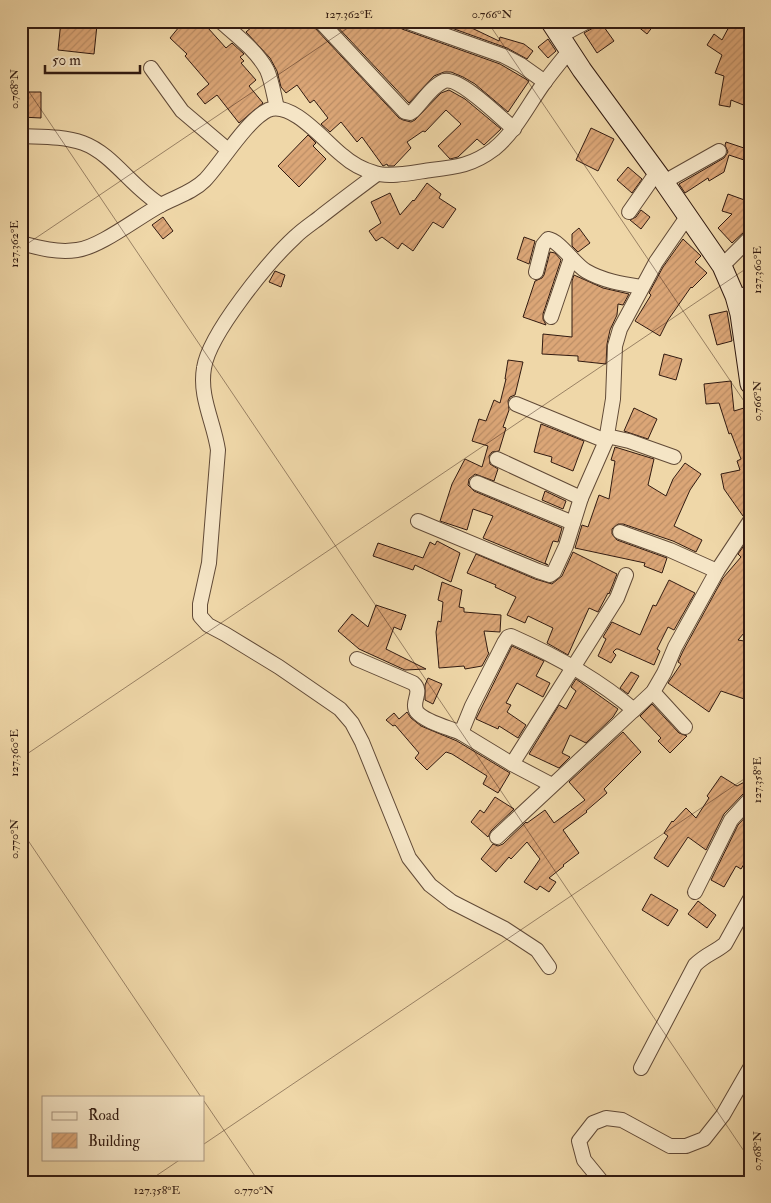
<svg xmlns="http://www.w3.org/2000/svg" width="771" height="1203" viewBox="0 0 771 1203" font-family="'IM FELL Double Pica',serif">
<style>
.building{fill:url(#building-hatch);stroke:#321b11}
.lines{fill:none;stroke-linecap:round;stroke-linejoin:round}
.street-casing{stroke:#614a37;stroke-width:16}
.secondary-casing{stroke:#321b11;stroke-width:21}
.street{stroke:#f5e5c6;stroke-width:14}
.secondary{stroke:#f5e5c6;stroke-width:19}
.ticks{fill:none;stroke:#321b11;stroke-width:1;stroke-opacity:0.45}
.neatline{fill:none;stroke:#321b11;stroke-width:2}
.ticks-label{font-size:12px;text-anchor:middle;fill:#321b11}
</style>
<defs>
<pattern id="building-hatch" width="6" height="6" patternUnits="userSpaceOnUse" patternTransform="scale(1.25)"><rect width="6" height="6" fill="#dba677"/><path d="M-1 1l2-2M0 6l6-6M5 7l2-2" fill="none" stroke="#bc8e66"/></pattern>
</defs>
<rect width="100%" height="100%" fill="#efd7a8"/>
<filter id="stains"><feTurbulence type="fractalNoise" baseFrequency=".004" numOctaves="4"/><feColorMatrix values="0 0 0 0 .2 0 0 0 0 .09 0 0 0 0 .02 0 0 0 .5 -.17"/></filter>
<radialGradient id="worn" r=".72"><stop offset=".6" stop-color="#630" stop-opacity="0"/><stop offset="1" stop-color="#630" stop-opacity=".3"/></radialGradient>
<g class="building">
<path d="M61,21L97,25L94,54L58,50Z"/>
<path d="M184,21H204L210,26L208,28L226,48L232,43L244,54L240,57L244,61L241,63L256,80L249,86L263,103L239,123L217,95L205,104L197,94L209,84L185,56L187,54L170,38Z"/>
<path d="M259,21H311L314,27L399,118L403,120L411,122L415,120L441,93L449,90L465,99L501,129L484,145L477,139L458,157L450,159L438,146L461,124L446,110L425,132L423,131L407,142L411,148L394,166H388L387,164L383,166L362,137L357,142L341,122L330,132L321,124L328,118L314,100L310,103L297,85L286,93L281,87L277,71L270,58L246,32Z"/>
<path d="M332,21H396L398,26L402,29L500,64L529,81L508,112L475,84L463,77L451,72H444L434,76L409,103Z"/>
<path d="M432,21H457L499,41L500,37L524,44L533,51L527,59L507,48Z"/>
<path d="M597,21H612L604,27L614,41L597,53L584,33L593,28Z"/>
<path d="M631,21H657L647,34Z"/>
<path d="M732,21H743L750,25V97L746,106L731,100L730,107L719,105L724,76L715,73L722,55L707,45L714,34L722,40Z"/>
<path d="M548,39L556,51L548,58L538,47Z"/>
<path d="M21,92H41V118L21,117Z"/>
<path d="M591,128L614,139L598,171L576,160Z"/>
<path d="M308,135L316,143L313,146L326,159L299,187L278,166Z"/>
<path d="M726,142L750,150V157L744,160L729,155L724,172L709,181L708,178L685,193L679,184L724,158L728,152L725,145Z"/>
<path d="M628,167L642,179L632,193L617,180Z"/>
<path d="M427,183L441,194L439,198L456,209L443,228L433,222L413,251L402,243L398,249L382,237L376,241L369,231L381,223L371,202L390,193L400,215L413,200L414,201Z"/>
<path d="M728,194L750,202V229L744,232L732,243L718,228L732,214L722,211Z"/>
<path d="M641,210L650,217L641,229L630,220L636,217Z"/>
<path d="M163,217L173,231L163,239L152,225Z"/>
<path d="M579,228L590,243L578,252L572,246V234Z"/>
<path d="M524,237L535,241L529,264L517,259Z"/>
<path d="M683,239L701,256L695,262L707,273L692,288L691,287L668,320L660,336L635,321L651,295L649,293L663,267Z"/>
<path d="M550,252L555,253L561,260L543,314V319L546,325L523,317L535,281L542,278L544,275Z"/>
<path d="M275,271L285,275L281,287L269,282Z"/>
<path d="M574,275L603,288L629,294L623,305L618,304L617,315L610,330L607,344L606,364L578,361V356L542,354L543,334L572,337V281Z"/>
<path d="M727,311L732,341L717,345L709,315Z"/>
<path d="M664,354L682,359L676,380L659,375Z"/>
<path d="M508,360L523,362L515,395L510,397L508,401L509,410L503,427L506,428L499,451L492,452L489,456L490,464L498,469L494,481L475,474L469,479L468,485L474,491L562,528L558,542L553,541L545,563L548,565L483,538L493,516L473,509L467,530L440,521L452,484L465,459L482,467L488,446L472,441L479,419L486,421L494,400L500,403L506,379H505Z"/>
<path d="M731,381L734,411L744,408L750,428V512L743,516L724,489L721,474L740,470L737,461L741,459L731,433L729,434L719,403L706,404L704,384Z"/>
<path d="M634,408L657,419L648,439L624,431Z"/>
<path d="M541,424L584,441L573,471L551,462L552,457L534,452Z"/>
<path d="M615,447L654,459L648,485L666,496L673,479L685,463L701,474L690,490L674,526L702,540L696,552L673,541L623,524H618L612,529V534L617,540L667,558L662,573L644,566L645,563L575,548L582,525L588,527L599,495L609,499L615,461L611,460Z"/>
<path d="M545,491L566,501L563,509L542,500Z"/>
<path d="M750,537V626L738,640L750,642V701L721,691L709,712L668,683L681,664L678,662L683,651L723,578L741,557L738,554Z"/>
<path d="M437,541L460,553L451,582L415,565L413,570L373,556L378,543L423,558L430,542L435,545Z"/>
<path d="M573,552L617,574L609,594L608,593L598,612L589,608L568,655L547,643L553,628L528,616L525,623L507,615L516,597L495,587L496,585L467,573L476,554L535,579L552,584L562,576Z"/>
<path d="M669,580L695,593L674,630L668,627L657,649L660,651L654,665L618,649H616L613,652L616,655L611,663L598,656L606,639L603,637L612,622L640,635L653,605L656,606Z"/>
<path d="M442,582L462,590L459,607L464,608V612L501,615L500,632L484,631L488,652L489,653L482,666L465,669L464,666L439,668L436,632L438,621L441,622L443,602L438,600Z"/>
<path d="M376,605L406,615L401,630L394,627L386,649L426,669L405,670L359,649L338,631L352,614L368,627Z"/>
<path d="M512,646L544,661L536,676L550,683L543,697L517,683L506,703L511,705L507,712L526,725L518,738L499,726L498,729L476,719Z"/>
<path d="M631,672L639,676L628,694L620,688Z"/>
<path d="M428,678L442,684L433,704L425,700V685Z"/>
<path d="M576,679L618,709L613,717L586,743L570,735L562,753L570,757L559,768L529,754L559,705L566,709L576,691L571,687Z"/>
<path d="M652,704L679,733L687,736L670,753L658,741L661,738L640,716Z"/>
<path d="M407,712L411,718L421,726L457,741L510,773L498,793L483,784L487,776L452,754L446,752L427,770L415,758L419,753L395,725L393,726L386,720L394,713L399,719Z"/>
<path d="M623,732L641,752L604,789L607,793L586,811L587,812L563,830L579,853L563,865L564,866L549,878L556,882L549,892L540,886L537,890L524,882L540,859L527,842L511,859L509,857L496,872L481,859L493,844L498,846L503,844L526,822L527,823L545,810L554,823L585,800L569,782Z"/>
<path d="M721,776L737,786L750,779V790L744,793L724,814L706,850L688,837L668,867L654,858L668,836L664,833L672,821L673,822L686,808L696,818L709,798L707,796Z"/>
<path d="M495,797L514,809L491,831L488,837L471,822L480,810L484,813Z"/>
<path d="M750,812V854L741,869L736,866L724,887L711,880L738,825Z"/>
<path d="M651,894L678,910L668,926L642,910Z"/>
<path d="M698,901L716,915L707,928L688,914Z"/>
</g>
<g class="lines">
<defs>
<g id="street">
<path d="M220,21C236,35 257,51 267,70C272,81 274,96 277,108"/>
<path d="M320,21L405,112L410,113L413,111C422,102 432,86 444,81C459,76 502,119 514,129"/>
<path d="M405,21L504,56L521,65L545,82"/>
<path d="M560,36L588,21"/>
<path d="M151,68L182,111L228,150"/>
<path d="M21,136C41,137 63,136 83,143C113,154 132,188 161,205"/>
<path d="M377,174C357,189 338,203 319,218C311,224 302,230 295,237C269,261 209,334 204,368C199,397 214,422 218,450L209,563L200,604V616L208,625L225,634L279,667L340,709L352,723L362,742L409,858L430,885L452,902L505,929L537,950L549,967"/>
<path d="M664,182L719,151"/>
<path d="M629,212L657,172"/>
<path d="M21,243C39,248 58,253 77,250C100,247 137,218 159,206C175,197 192,193 205,180C222,162 247,120 268,110C292,100 325,142 342,155C351,163 364,170 375,173C389,178 416,172 431,170C457,167 473,165 494,149C516,131 528,105 544,83C552,72 561,61 570,50"/>
<path d="M722,266L750,238"/>
<path d="M536,272L543,245L548,239C560,241 574,264 586,271C603,281 623,284 642,287"/>
<path d="M735,296L750,294"/>
<path d="M551,317L571,258"/>
<path d="M516,404L606,441"/>
<path d="M607,436L629,441L674,457"/>
<path d="M497,459L581,498"/>
<path d="M477,483L573,523"/>
<path d="M418,521L538,571L550,575L554,572L566,546L581,498L606,441L613,399L615,346L620,329L656,262L687,217"/>
<path d="M620,532L670,550L717,571"/>
<path d="M357,659L413,683C424,692 410,702 417,712C425,722 450,728 461,733L472,706L504,643L508,637L511,636C554,655 598,679 634,710"/>
<path d="M653,692L685,727"/>
<path d="M461,733L512,764L617,598L626,575"/>
<path d="M512,764L552,785"/>
<path d="M497,837L653,692L664,673L675,647L717,571L750,521"/>
<path d="M695,892L731,820L750,799"/>
<path d="M641,1068L695,965C706,954 714,953 725,944L750,899"/>
<path d="M602,1182L584,1160L579,1141L593,1123L606,1118L622,1120L670,1146H686L704,1139L723,1115L750,1068"/>
</g>
<path id="secondary" d="M550,21L582,70L664,182L722,266L735,296L740,314L750,384"/>
</defs>
<use href="#street" class="street-casing"/>
<use href="#secondary" class="secondary-casing"/>
<use href="#street" class="street"/>
<use href="#secondary" class="secondary"/>
</g>
<path class="ticks" d="M487,21L750,410M21,80L750,1160M21,248L358,21M21,758L750,266M21,830L201,1097M204,1101L259,1182M204,1144L750,775M147,1182L181,1159"/>
<rect width="771" height="1203" fill="none" stroke="#efd7a8" stroke-width="55"/>
<rect x="42" y="1096" width="162" height="65" fill="#f5e5c6" stroke="#a7947e"/>
<rect x="52" y="1112" width="25" height="8" fill="#f5e5c6" stroke="#a7947e"/>
<text x="88" y="1120" font-size="15" fill="#321b11">Road</text>
<rect x="52" y="1133" width="25" height="15" fill="url(#building-hatch)" stroke="#a7947e"/>
<text x="88" y="1146" font-size="15" fill="#321b11">Building</text>
<path d="M45 65v8h95v-8" fill="none" stroke="#321b11" stroke-width="2.5"/>
<text x="52" y="65" font-size="15" fill="#321b11" stroke="#f5e5c6" stroke-width="4" paint-order="stroke">50 m</text>
<rect x="28" y="28" width="716" height="1148" class="neatline"/>
<g class="ticks-label">
<text x="349" y="18">127.362°E</text>
<text x="492" y="18">0.766°N</text>
<text transform="translate(14 89) rotate(-90)" y="4">0.768°N</text>
<text transform="translate(14 244) rotate(-90)" y="4">127.362°E</text>
<text transform="translate(757 270) rotate(-90)" y="4">127.360°E</text>
<text transform="translate(757 401) rotate(-90)" y="4">0.766°N</text>
<text transform="translate(14 753) rotate(-90)" y="4">127.360°E</text>
<text transform="translate(757 780) rotate(-90)" y="4">127.358°E</text>
<text transform="translate(14 839) rotate(-90)" y="4">0.770°N</text>
<text transform="translate(757 1151) rotate(-90)" y="4">0.768°N</text>
<text x="157" y="1194">127.358°E</text>
<text x="254" y="1194">0.770°N</text>
</g>
<rect width="100%" height="100%" filter="url(#stains)"/>
<rect width="100%" height="100%" fill="url(#worn)"/>
</svg>
